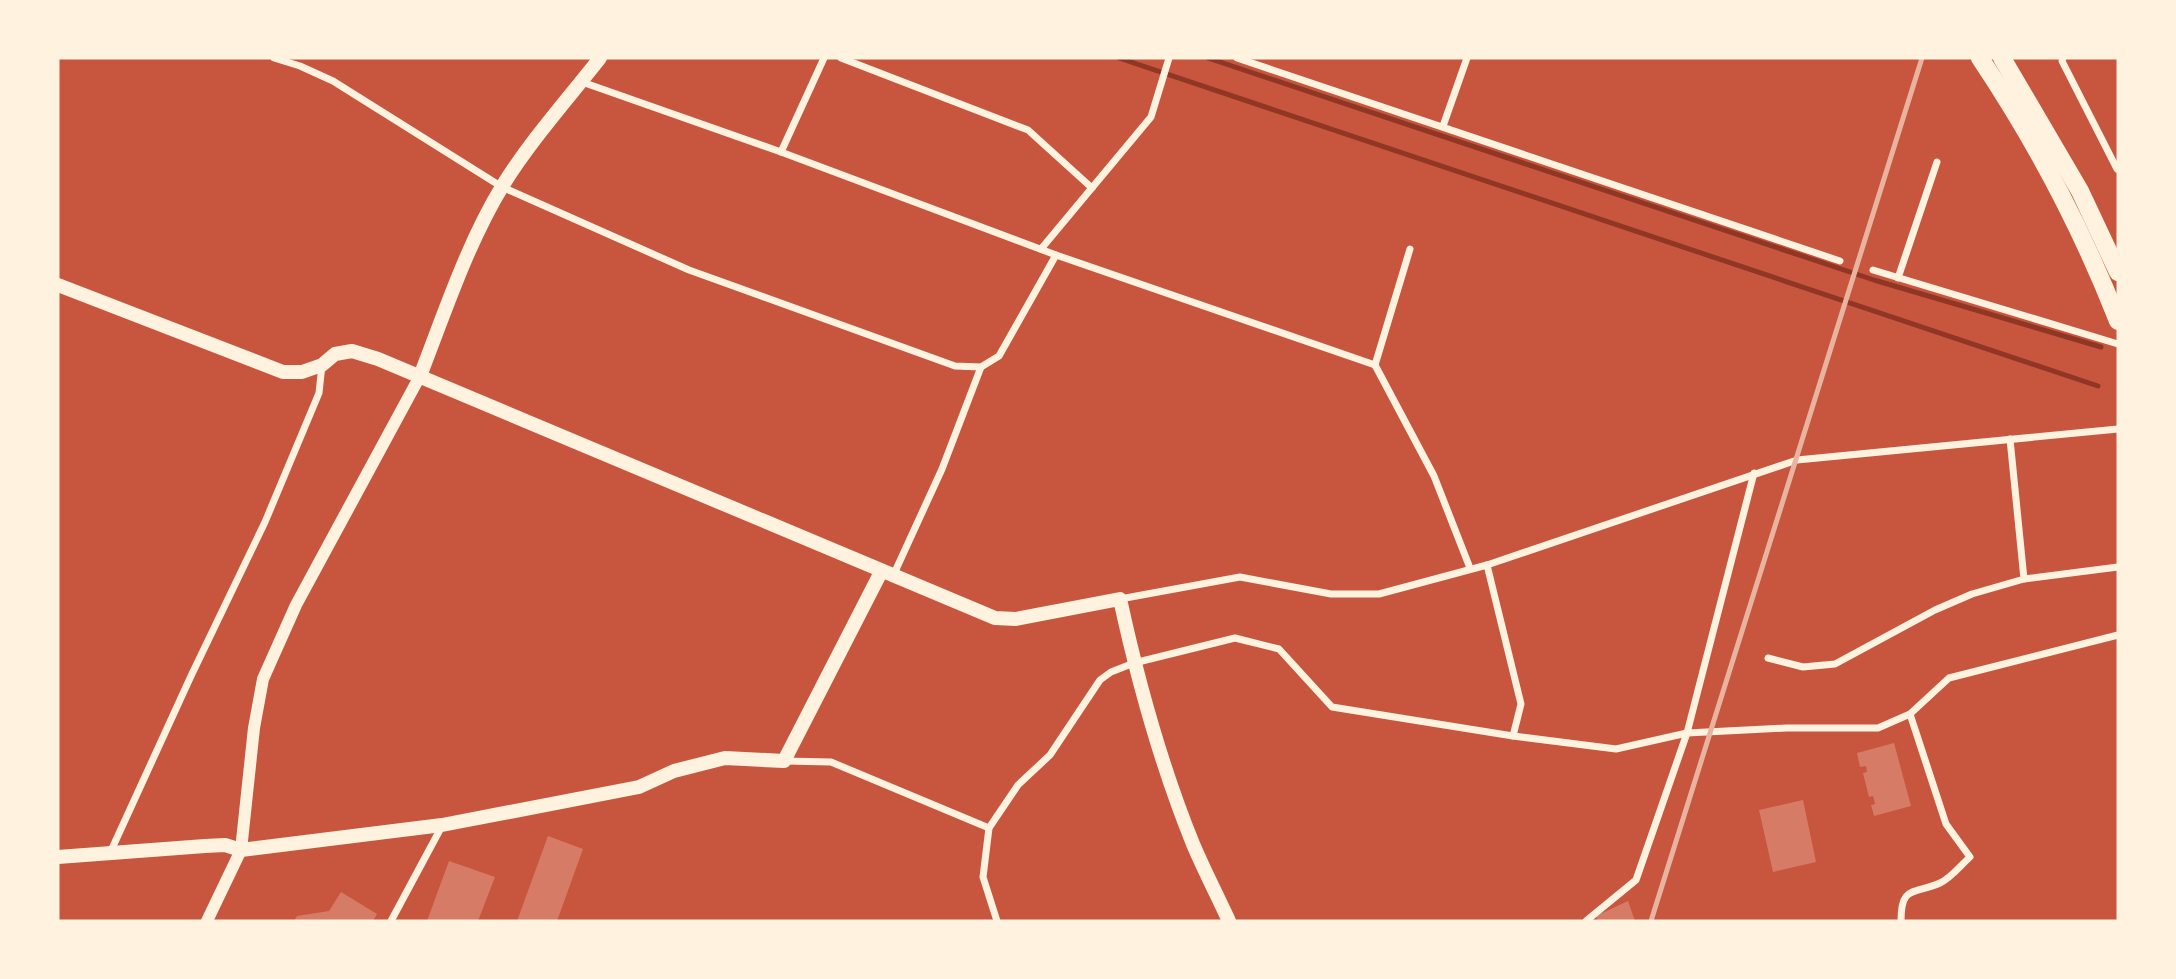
<svg xmlns="http://www.w3.org/2000/svg" width="2176" height="979" viewBox="0 0 2176 979" font-family="'Exo 2',sans-serif">
<style>
.lines{fill:none;stroke-linecap:round;stroke-linejoin:round}
.stream{stroke:#8f3625;stroke-width:5}
.building{fill:#d67c66}
.minor{stroke:#fff3e0;stroke-width:7}
.tertiary{stroke:#fff3e0;stroke-width:12}
.secondary{stroke:#fff3e0;stroke-width:14}
.trunk{stroke:#fff3e0;stroke-width:18}
.rail{stroke:#e9b49f;stroke-width:5}
</style>
<rect width="100%" height="100%" fill="#c8553d"/>
<g class="lines">
<g class="stream">
<path d="M1119,58L2098,386"/>
<path d="M1208,58L1874,280L2101,347"/>
</g>
</g>
<g class="building">
<path d="M1894,743L1911,806L1874,816L1871,805L1875,804L1873,796L1869,797L1863,773L1867,772L1866,766L1860,767L1857,753Z"/>
<path d="M1803,800L1816,862L1773,872L1759,810Z"/>
<path d="M548,836L583,849L557,921H517Z"/>
<path d="M449,861L495,877L478,921H427Z"/>
<path d="M341,892L377,914L373,921H294L297,916L329,911Z"/>
<path d="M1628,901L1635,921H1598L1596,916Z"/>
</g>
<g class="lines">
<g class="minor">
<path d="M274,58L300,66L333,81L502,187L689,270L955,366L981,367L999,356L1056,255"/>
<path d="M841,58L1028,130L1092,188"/>
<path d="M1237,58L1840,261"/>
<path d="M2063,58L2062,61L2117,169"/>
<path d="M582,82L781,152L1056,255L1375,365L1434,476L1470,568"/>
<path d="M1443,126L1467,58"/>
<path d="M781,152L824,58"/>
<path d="M1041,249L1151,117L1169,58"/>
<path d="M1873,270L2118,344"/>
<path d="M1898,278L1937,162"/>
<path d="M1375,365L1410,249"/>
<path d="M1487,565L1521,704L1513,736"/>
<path d="M893,576L942,469L981,367"/>
<path d="M2024,579L2118,567"/>
<path d="M1120,599L1240,577L1331,594H1379L1487,565L1797,460L2118,429"/>
<path d="M1768,658L1803,667L1835,664L1935,610L1972,594L2024,579L2010,439"/>
<path d="M784,761L831,762L989,828"/>
<path d="M110,853L191,676L265,522L319,393L322,365"/>
<path d="M391,921L442,826"/>
<path d="M997,921L983,877L989,828L1018,785L1050,755L1100,680L1111,672L1134,663L1235,638L1279,649L1332,707L1513,736L1616,749L1687,733L1786,728H1878L1910,714L1949,678L2118,635"/>
<path d="M1586,921L1636,880L1687,733L1754,473"/>
<path d="M1901,921C1901,885 1913,895 1940,883C1951,878 1961,865 1970,857L1946,824L1910,714"/>
</g>
<path class="tertiary" d="M207,921L241,850L254,728L263,679L296,605L420,376"/>
<g class="secondary">
<path d="M58,285L283,372H302L322,365L335,354L352,351L378,359L995,618L1016,619L1120,599C1138,682 1161,765 1193,844C1204,870 1217,895 1229,921"/>
<path d="M420,376C445,312 467,244 503,185C531,140 567,100 600,58"/>
<path d="M58,857L205,846L225,845L241,850L442,825L639,787L674,771L725,758L784,761L881,572"/>
</g>
<g class="trunk">
<path d="M1980,58C2035,140 2082,229 2118,321"/>
<path d="M2002,58L2080,191L2118,272"/>
</g>
<path class="rail" d="M1651,921L1922,58"/>
</g>
<rect width="2176" height="979" fill="none" stroke="#fff3e0" stroke-width="119"/>
</svg>
